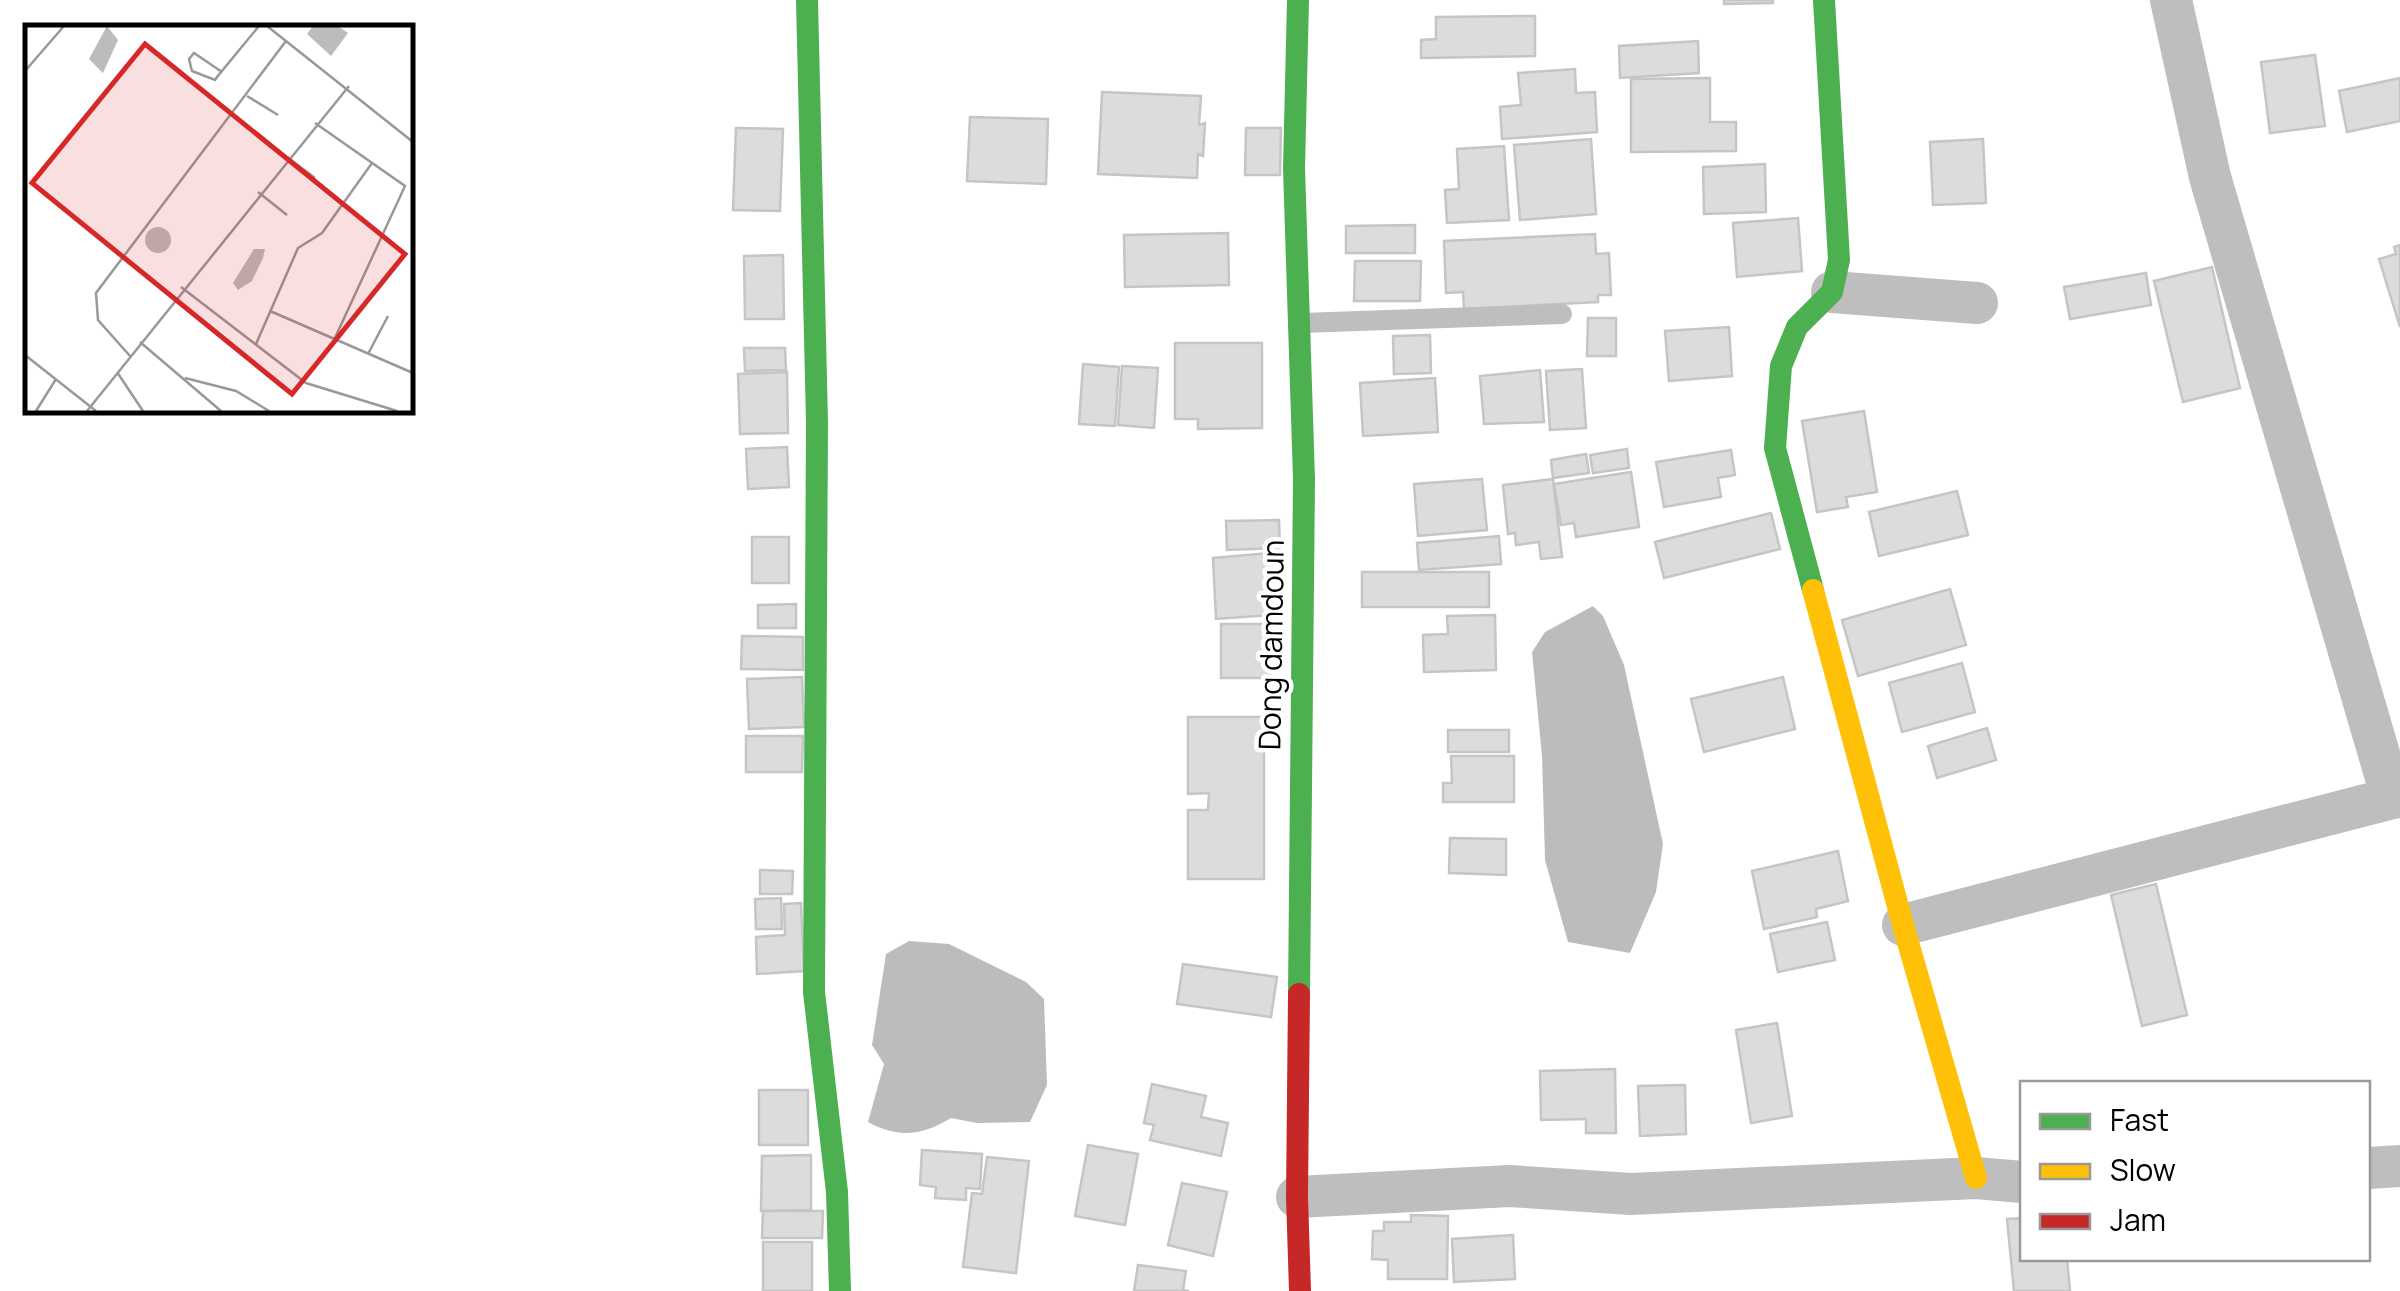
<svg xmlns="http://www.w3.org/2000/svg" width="2400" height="1291" viewBox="0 0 2400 1291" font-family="Manrope,sans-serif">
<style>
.water{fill:#bcbcbc}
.building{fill:#dcdcdc;stroke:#c5c5c5;stroke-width:2.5}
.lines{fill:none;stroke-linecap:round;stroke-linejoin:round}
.lane{stroke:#bebebe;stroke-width:20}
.street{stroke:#bebebe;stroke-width:42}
.fast{stroke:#4caf50;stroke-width:22}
.slow{stroke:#ffc107;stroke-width:22}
.jam{stroke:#c62828;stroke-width:22}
.labels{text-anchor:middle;stroke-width:9;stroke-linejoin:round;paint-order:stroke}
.street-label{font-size:30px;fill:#000;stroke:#fff}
.inset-road{fill:none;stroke:#999;stroke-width:2.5}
.view{fill:#d62828;fill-opacity:0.15;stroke:#d62828;stroke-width:5}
.inset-edge{fill:none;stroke:#000;stroke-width:5}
</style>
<rect width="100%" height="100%" fill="#fff"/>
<g class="water">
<path d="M1593,606L1603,616L1624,665L1663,844L1656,892L1630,953L1568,942L1545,860L1542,756L1532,652L1545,632Z"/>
<path d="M909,941L949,944L1026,982L1044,999L1047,1085L1030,1122L977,1123L951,1118C923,1135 899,1139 868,1122L884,1064L872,1045L886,954Z"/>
</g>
<g class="building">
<path d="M1724,0H1773V3L1724,4Z"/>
<path d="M1535,16V56L1421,58V40L1436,39V17Z"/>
<path d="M1698,41L1699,73L1620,78L1619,46Z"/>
<path d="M2315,55L2325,126L2270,133L2261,62Z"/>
<path d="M1575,69L1576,93L1595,92L1597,132L1502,139L1500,107L1521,105L1518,73Z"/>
<path d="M1710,78V122H1736V151L1631,152V79Z"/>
<path d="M2400,78V121L2347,132L2339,91Z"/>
<path d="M1102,92L1201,96L1199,125L1205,123L1203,156L1198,154L1197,178L1098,174Z"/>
<path d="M970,117L1048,119L1046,184L967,181Z"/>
<path d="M736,128L783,129L780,211L733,210Z"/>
<path d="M1246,128H1281L1280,175H1245Z"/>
<path d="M1591,139L1596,214L1520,220L1514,145Z"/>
<path d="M1983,139L1986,203L1933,205L1930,142Z"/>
<path d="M1504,146L1509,220L1447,223L1445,190L1459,189L1457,149Z"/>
<path d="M1765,164L1766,212L1704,214L1703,167Z"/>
<path d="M1798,218L1802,271L1737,277L1733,223Z"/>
<path d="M1415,225V253H1346V226Z"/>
<path d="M1228,233L1229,285L1125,287L1124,235Z"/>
<path d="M1595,234L1596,254L1609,253L1611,295H1598V302L1464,309L1463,292L1446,293L1444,241Z"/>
<path d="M2400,245V327L2379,259L2396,254L2394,247Z"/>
<path d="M783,255L784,319H745L744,256Z"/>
<path d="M1355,261H1421L1420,301H1354Z"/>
<path d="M2212,267L2240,388L2183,402L2154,281Z"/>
<path d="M2146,273L2151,305L2070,319L2064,287Z"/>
<path d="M1588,318H1616V356H1587Z"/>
<path d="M1729,327L1732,376L1669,381L1665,331Z"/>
<path d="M1430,335L1431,373L1394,374L1393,336Z"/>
<path d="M1175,343H1262V428L1198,429V419H1175Z"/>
<path d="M744,348H785L786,370L745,371Z"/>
<path d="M1083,364L1119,367L1115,426L1079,424Z"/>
<path d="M1122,366L1158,368L1154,428L1118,425Z"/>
<path d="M1582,369L1586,428L1550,430L1546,371Z"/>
<path d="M1540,370L1544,422L1484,424L1480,376Z"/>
<path d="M787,372L788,433L740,434L738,374Z"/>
<path d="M1435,378L1438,432L1363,436L1360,383Z"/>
<path d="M1864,411L1877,492L1846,497L1848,507L1817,512L1802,421Z"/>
<path d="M787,447L789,487L748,489L746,449Z"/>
<path d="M1627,449L1629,468L1593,473L1590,455Z"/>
<path d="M1731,450L1735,475L1718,478L1721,497L1664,507L1656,462Z"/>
<path d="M1586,454L1589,473L1553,478L1551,460Z"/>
<path d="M1631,472L1639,527L1576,537L1574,523L1561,525L1554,484Z"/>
<path d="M1482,479L1487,530L1418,536L1414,484Z"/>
<path d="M1553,479L1562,557L1541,559L1539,542L1516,545L1515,533L1508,534L1503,485Z"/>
<path d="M1957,491L1968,535L1879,556L1869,512Z"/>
<path d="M1771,513L1780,549L1664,578L1655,542Z"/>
<path d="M1279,520L1280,548L1227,550L1226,521Z"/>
<path d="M1499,536L1501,564L1419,570L1417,543Z"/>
<rect x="752" y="537" width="37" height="46"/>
<path d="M1269,553L1273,615L1216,619L1213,558Z"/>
<rect x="1362" y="572" width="127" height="35"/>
<path d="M1950,589L1966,645L1858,676L1842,620Z"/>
<path d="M796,604V628H758V605Z"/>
<path d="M1495,615L1496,670L1424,672L1423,635L1448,634L1447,616Z"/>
<rect x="1221" y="624" width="50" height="54"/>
<path d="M742,636L803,637V670L741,669Z"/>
<path d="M1962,663L1975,712L1902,732L1889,683Z"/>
<path d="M802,677L804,727L749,729L747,679Z"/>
<path d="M1783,677L1795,729L1704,752L1691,699Z"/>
<path d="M1188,717H1264V879H1188V810H1208L1209,793L1188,794Z"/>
<path d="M1987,728L1996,760L1937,778L1928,746Z"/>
<rect x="1448" y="730" width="61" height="22"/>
<path d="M746,736H803L802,772H746Z"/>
<path d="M1451,756H1514V802H1443V783H1452Z"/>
<path d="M1450,838L1506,839V875L1449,873Z"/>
<path d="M1838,851L1848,901L1816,909L1817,917L1764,929L1752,871Z"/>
<path d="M760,870L793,871L792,894H760Z"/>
<path d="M2156,884L2187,1015L2142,1026L2111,895Z"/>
<path d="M781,898L782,929H756L755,899Z"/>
<path d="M801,903L804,971L757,974L756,937L785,935L784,904Z"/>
<path d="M1827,922L1835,960L1778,972L1770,934Z"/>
<path d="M1183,964L1277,977L1271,1017L1177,1004Z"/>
<path d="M1777,1023L1792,1116L1751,1123L1736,1030Z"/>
<path d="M1615,1069L1616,1133H1586V1119L1541,1120L1540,1071Z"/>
<path d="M1152,1084L1206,1096L1201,1117L1228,1123L1221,1156L1150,1140L1154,1125L1144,1123Z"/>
<path d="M1685,1085L1686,1134L1640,1136L1638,1086Z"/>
<rect x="759" y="1090" width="49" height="55"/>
<path d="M1088,1145L1138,1154L1125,1225L1075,1216Z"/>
<path d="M922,1150L982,1154L980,1189L966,1188V1200L935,1198L936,1187L920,1185Z"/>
<path d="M811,1155V1210L761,1211L762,1156Z"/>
<path d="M987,1157L1029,1161L1016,1273L963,1267L972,1193L982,1194Z"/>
<path d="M1182,1183L1227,1192L1213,1256L1168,1245Z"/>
<path d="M763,1211H823L822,1238H762Z"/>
<path d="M1411,1215L1448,1216L1447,1279H1388V1260L1372,1259L1373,1231H1384V1222H1411Z"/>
<path d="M2022,1218V1258H2067L2070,1291H2014L2007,1219Z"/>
<path d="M1513,1235L1515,1279L1454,1282L1452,1239Z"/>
<rect x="763" y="1242" width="49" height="49"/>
<path d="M1138,1265L1186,1271L1183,1290L1189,1291H1134Z"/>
</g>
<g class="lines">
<path class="lane" d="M1301,323L1562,314"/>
<g class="street">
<path d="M2171,0L2210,177L2392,798"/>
<path d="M1832,292L1977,303"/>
<path d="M1903,925L2400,796"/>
<path d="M2368,1168L2400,1166"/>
<path d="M1297,1197L1510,1186L1631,1194L1976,1178L2022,1182"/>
</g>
<g class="fast">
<path d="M807,0L817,422L814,992L837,1192L840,1291"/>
<path d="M1298,0L1294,168L1304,479L1299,994"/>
<path d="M1813,590L1775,448L1781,366L1797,327L1832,292L1839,260L1824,0"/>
</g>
<path class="slow" d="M1813,590L1903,925L1976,1178"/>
<path class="jam" d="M1299,994L1297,1197L1300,1291"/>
</g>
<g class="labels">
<g class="street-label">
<text transform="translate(1272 645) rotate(-89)" y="10">Dong damdoun</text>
</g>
</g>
<g transform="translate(25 25)">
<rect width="388" height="388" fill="#fff"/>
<path d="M82,1L93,15L78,48L64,34ZM288,1H313L323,8L306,31L282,9ZM120 215a13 13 0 1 1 26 0a13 13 0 1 1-26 0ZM229,224H240L238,233L227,256L213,265L208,258Z" fill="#bcbcbc"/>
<path class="inset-road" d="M242,1L388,117M0,46L39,1M197,47L169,28L164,34L167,46L190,55L192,52L234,1M222,71L253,90M290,98L380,161L309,315M262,132L290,153M233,167L262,190M156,262L281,358L372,386M245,286L388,348M115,317L196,386M231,319L273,223L297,208L347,138M343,329L363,291M0,330L71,386M105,331L73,295L71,268L261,16M92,347L118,386M160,353L211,366L244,386M11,386L31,354M62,386L324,61"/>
<path class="view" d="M120,19L380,229L267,369L7,158Z"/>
<rect width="388" height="388" class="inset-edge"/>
</g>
<rect x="2020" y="1081" width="350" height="180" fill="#ffffff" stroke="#999999" stroke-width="2.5"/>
<rect x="2040" y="1114" width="50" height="15" fill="#4caf50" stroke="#999999" stroke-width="2.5"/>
<text x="2110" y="1131" font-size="30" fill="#000000">Fast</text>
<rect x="2040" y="1164" width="50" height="15" fill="#ffc107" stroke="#999999" stroke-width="2.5"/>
<text x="2110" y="1181" font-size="30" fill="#000000">Slow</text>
<rect x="2040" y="1214" width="50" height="15" fill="#c62828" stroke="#999999" stroke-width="2.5"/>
<text x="2110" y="1231" font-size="30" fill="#000000">Jam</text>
</svg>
